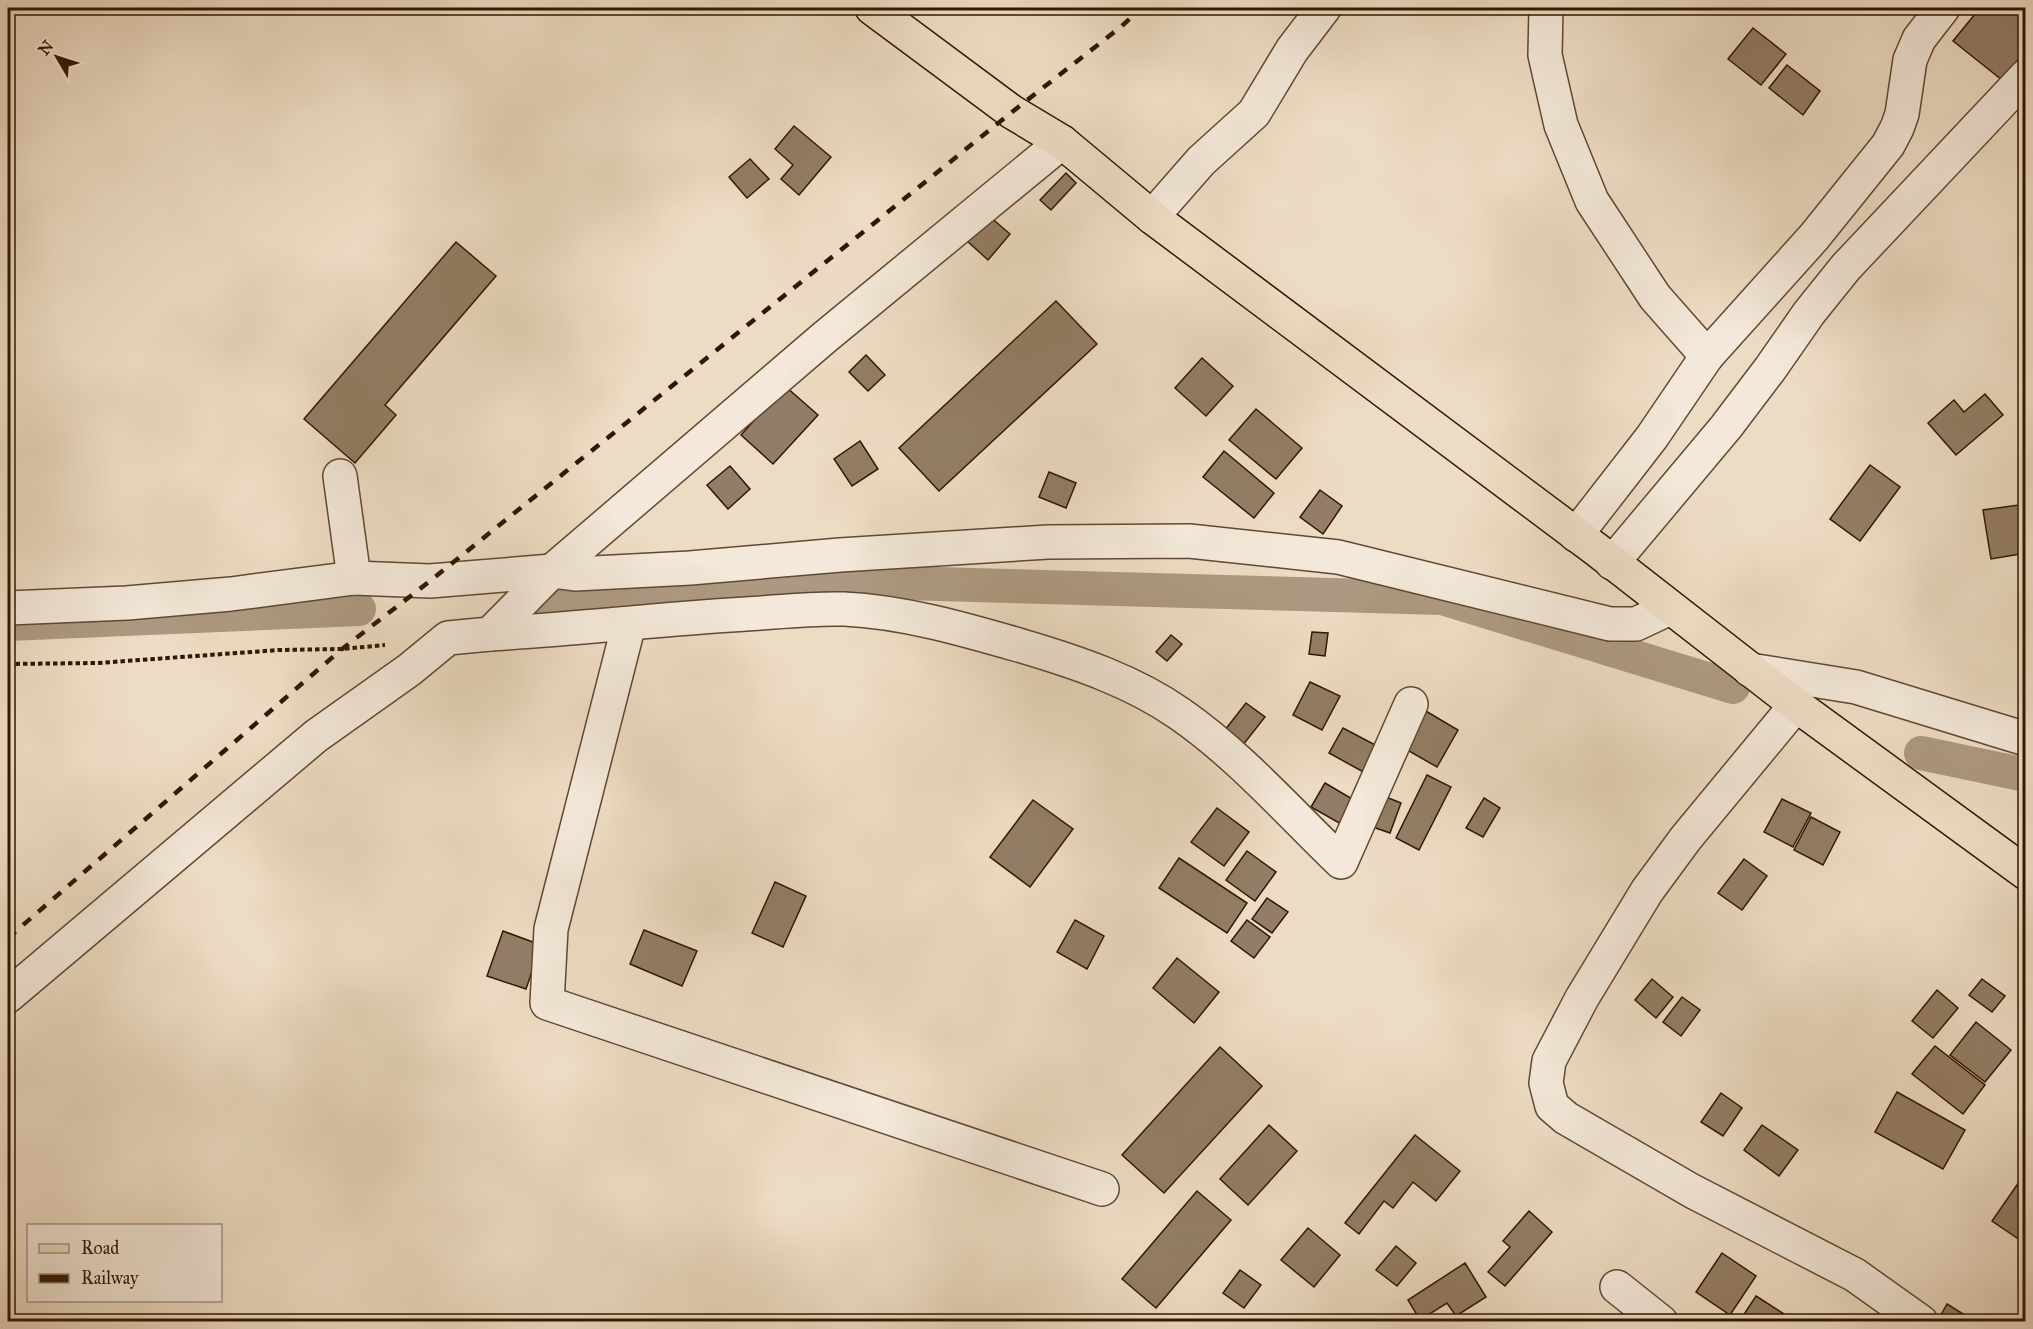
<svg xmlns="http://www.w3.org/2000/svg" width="2033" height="1329" viewBox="0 0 2033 1329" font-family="'IM FELL Great Primer',serif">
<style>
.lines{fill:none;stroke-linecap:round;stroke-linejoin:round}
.canal{stroke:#ad9981;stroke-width:34}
.building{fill:#937d66;stroke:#321600;stroke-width:1.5}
.minor-casing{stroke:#614831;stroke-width:36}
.major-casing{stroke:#321600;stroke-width:36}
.path{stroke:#321600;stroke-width:4;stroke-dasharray:4.5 3;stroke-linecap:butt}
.minor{stroke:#f3e8d9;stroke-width:33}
.major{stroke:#eddcc4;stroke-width:33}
.rail{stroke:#321600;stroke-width:4.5;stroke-dasharray:10 10;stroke-linecap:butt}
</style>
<rect width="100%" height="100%" fill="#eddcc4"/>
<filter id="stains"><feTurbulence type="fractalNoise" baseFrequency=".00333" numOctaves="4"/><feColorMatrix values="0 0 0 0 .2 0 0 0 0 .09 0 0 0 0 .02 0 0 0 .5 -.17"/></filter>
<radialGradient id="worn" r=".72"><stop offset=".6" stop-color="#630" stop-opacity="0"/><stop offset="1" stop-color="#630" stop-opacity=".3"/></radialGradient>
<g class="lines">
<g class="canal">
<path d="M550,607L867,582L1442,598L1733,687"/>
<path d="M8,624L359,609"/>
<path d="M1921,753L2026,775"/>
</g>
</g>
<g class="building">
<path d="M1980,8H2026V50L2002,80L1953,41Z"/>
<path d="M1753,28L1786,54L1761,85L1728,59Z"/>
<path d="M1787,65L1820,91L1803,115L1769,88Z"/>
<path d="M794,126L831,157L799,195L781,179L793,165L775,149Z"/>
<path d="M750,159L769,179L747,198L729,177Z"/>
<path d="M1066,173L1076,183L1051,210L1040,200Z"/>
<path d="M988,215L1010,234L988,260L966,240Z"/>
<path d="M456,242L496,276L385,405L396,415L355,463L304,419Z"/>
<path d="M1056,301L1097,344L939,491L899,448Z"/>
<path d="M866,355L885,375L868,391L849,372Z"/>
<path d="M1202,358L1233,386L1206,416L1175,388Z"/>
<path d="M785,386L818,415L773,464L741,435Z"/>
<path d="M1985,394L2003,415L1956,455L1928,423L1954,400L1964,412Z"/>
<path d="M1256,409L1302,448L1276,479L1229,440Z"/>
<path d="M860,441L878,469L852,486L834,459Z"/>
<path d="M1224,451L1274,493L1254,518L1203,477Z"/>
<path d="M1870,465L1900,487L1860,541L1830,519Z"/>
<path d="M730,466L750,489L728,509L707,485Z"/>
<path d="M1049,472L1076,483L1066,508L1039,497Z"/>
<path d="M1320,490L1342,506L1323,534L1300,517Z"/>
<path d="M2026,504V553L1991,559L1983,510Z"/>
<path d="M1312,632L1328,633L1325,656L1309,654Z"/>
<path d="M1171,635L1182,644L1167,661L1156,652Z"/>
<path d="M1310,682L1340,696L1322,730L1293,715Z"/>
<path d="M1246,703L1265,717L1243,745L1225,730Z"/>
<path d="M1424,710L1458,730L1437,767L1402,747Z"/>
<path d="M1343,728L1381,748L1367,774L1329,753Z"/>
<path d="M1427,775L1451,787L1419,850L1396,838Z"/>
<path d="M1325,783L1354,800L1341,824L1311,807Z"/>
<path d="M1381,795L1401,803L1390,833L1370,826Z"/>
<path d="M1484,798L1500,808L1483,837L1466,828Z"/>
<path d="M1782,799L1811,813L1793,847L1764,832Z"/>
<path d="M1033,800L1073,829L1030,887L990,857Z"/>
<path d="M1217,808L1249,832L1224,866L1191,842Z"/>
<path d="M1811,817L1840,832L1823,865L1794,850Z"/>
<path d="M1247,851L1276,872L1255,901L1226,880Z"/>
<path d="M1179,858L1247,903L1227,933L1159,888Z"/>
<path d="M1744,859L1767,876L1742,910L1718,893Z"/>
<path d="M775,882L806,896L783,947L752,933Z"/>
<path d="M1267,898L1288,912L1272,933L1252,919Z"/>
<path d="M1075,920L1104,936L1087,969L1057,952Z"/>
<path d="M1247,920L1270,937L1254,958L1231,941Z"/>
<path d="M644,930L697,951L682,986L630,964Z"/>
<path d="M503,931L541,945L526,989L487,976Z"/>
<path d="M1177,958L1219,992L1194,1023L1153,988Z"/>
<path d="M1652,979L1673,997L1656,1018L1635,1000Z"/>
<path d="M1982,979L2005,996L1992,1012L1969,995Z"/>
<path d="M1937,990L1958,1008L1933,1038L1912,1021Z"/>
<path d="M1682,997L1700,1010L1681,1036L1663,1022Z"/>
<path d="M1976,1022L2011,1050L1985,1082L1950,1055Z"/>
<path d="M1935,1046L1985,1085L1963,1114L1912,1074Z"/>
<path d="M1220,1047L1262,1086L1164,1193L1122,1155Z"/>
<path d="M1897,1092L1965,1130L1943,1169L1875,1132Z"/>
<path d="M1721,1093L1742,1108L1723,1136L1701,1122Z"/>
<path d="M1269,1125L1297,1151L1248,1205L1220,1179Z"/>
<path d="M1762,1125L1798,1150L1779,1176L1744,1150Z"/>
<path d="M1415,1135L1460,1171L1436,1201L1413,1182L1393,1208L1384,1201L1359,1234L1345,1223Z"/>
<path d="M2026,1172V1244L1992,1221Z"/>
<path d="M1197,1191L1231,1220L1156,1308L1122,1279Z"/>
<path d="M1529,1211L1552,1232L1505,1286L1488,1272L1510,1247L1503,1241Z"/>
<path d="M1308,1228L1340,1255L1314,1287L1281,1260Z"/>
<path d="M1396,1246L1416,1263L1397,1286L1376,1270Z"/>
<path d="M1722,1253L1756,1276L1730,1315L1696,1292Z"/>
<path d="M1465,1263L1486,1297L1456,1316L1447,1303L1420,1320L1408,1300Z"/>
<path d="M1240,1270L1261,1285L1244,1308L1223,1293Z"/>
<path d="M1756,1296L1784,1314L1779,1322H1739Z"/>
<path d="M1947,1304L1976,1322H1937Z"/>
</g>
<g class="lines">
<defs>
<g id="minor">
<path d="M1546,8L1545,55L1561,125L1592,201L1655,297L1707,356"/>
<path d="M1152,217L1201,161L1254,113L1292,50L1324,8"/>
<path d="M340,476L354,578"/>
<path d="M1576,535L1652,437L1707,356L1814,237L1888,145L1897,128L1902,114L1910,60L1919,39L1943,8"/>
<path d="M1612,563L1726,427L1770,369L1809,313L1846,267L2026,76"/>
<path d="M8,608L127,603L231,594L354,578L430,581L552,571L575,574L690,568L840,555L1048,542L1189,541L1338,557L1610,624H1636L1670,608"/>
<path d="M629,624L551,929L547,1003L1102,1189"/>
<path d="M490,634C576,629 661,619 746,614C778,612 812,608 844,609C905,612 963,629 1022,646C1076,662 1133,681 1180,714C1239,755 1289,812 1341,862L1411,704"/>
<path d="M1750,670L1856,687L2026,739"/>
<path d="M1796,705L1686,838L1647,891L1582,998L1549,1061L1546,1083L1552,1106L1566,1118L1692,1191L1855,1275L1921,1322"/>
<path d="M8,996L316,736L409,670L448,638L490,634L552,571L825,337L1062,142"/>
<path d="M1617,1287L1661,1322"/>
</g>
<path id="major" d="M872,8L1012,112L1062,142L1152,217L1597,550L1796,705L2026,873"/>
</defs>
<use href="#minor" class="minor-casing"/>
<use href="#major" class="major-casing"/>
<path class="path" d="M8,664L98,663L279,650L342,649L385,645"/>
<use href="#minor" class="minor"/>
<use href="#major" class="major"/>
<path class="rail" d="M8,938L342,649L430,581L1012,112L1122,26L1141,8"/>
</g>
<rect width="2033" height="1329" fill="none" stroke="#eddcc4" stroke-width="30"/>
<rect x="9" y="9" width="2015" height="1311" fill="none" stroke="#321600" stroke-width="3"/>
<rect x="15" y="15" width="2003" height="1299" fill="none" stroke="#321600" stroke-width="1.5"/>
<rect x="27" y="1224" width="195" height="78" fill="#f3e8d9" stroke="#a69482" stroke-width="1.5"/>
<rect x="39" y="1244" width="30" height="9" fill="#eddcc4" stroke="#a69482" stroke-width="1.5"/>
<text x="81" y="1254" font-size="18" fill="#321600">Road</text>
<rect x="39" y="1274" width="30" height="9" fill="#321600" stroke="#a69482" stroke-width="1.5"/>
<text x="81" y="1284" font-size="18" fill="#321600">Railway</text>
<g transform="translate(57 57) rotate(309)" stroke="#f3e8d9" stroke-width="4.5" paint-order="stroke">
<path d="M0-4.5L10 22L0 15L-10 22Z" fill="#321600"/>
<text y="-9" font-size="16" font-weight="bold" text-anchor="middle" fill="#321600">N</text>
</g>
<rect width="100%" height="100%" filter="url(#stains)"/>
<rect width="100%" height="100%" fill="url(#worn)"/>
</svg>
